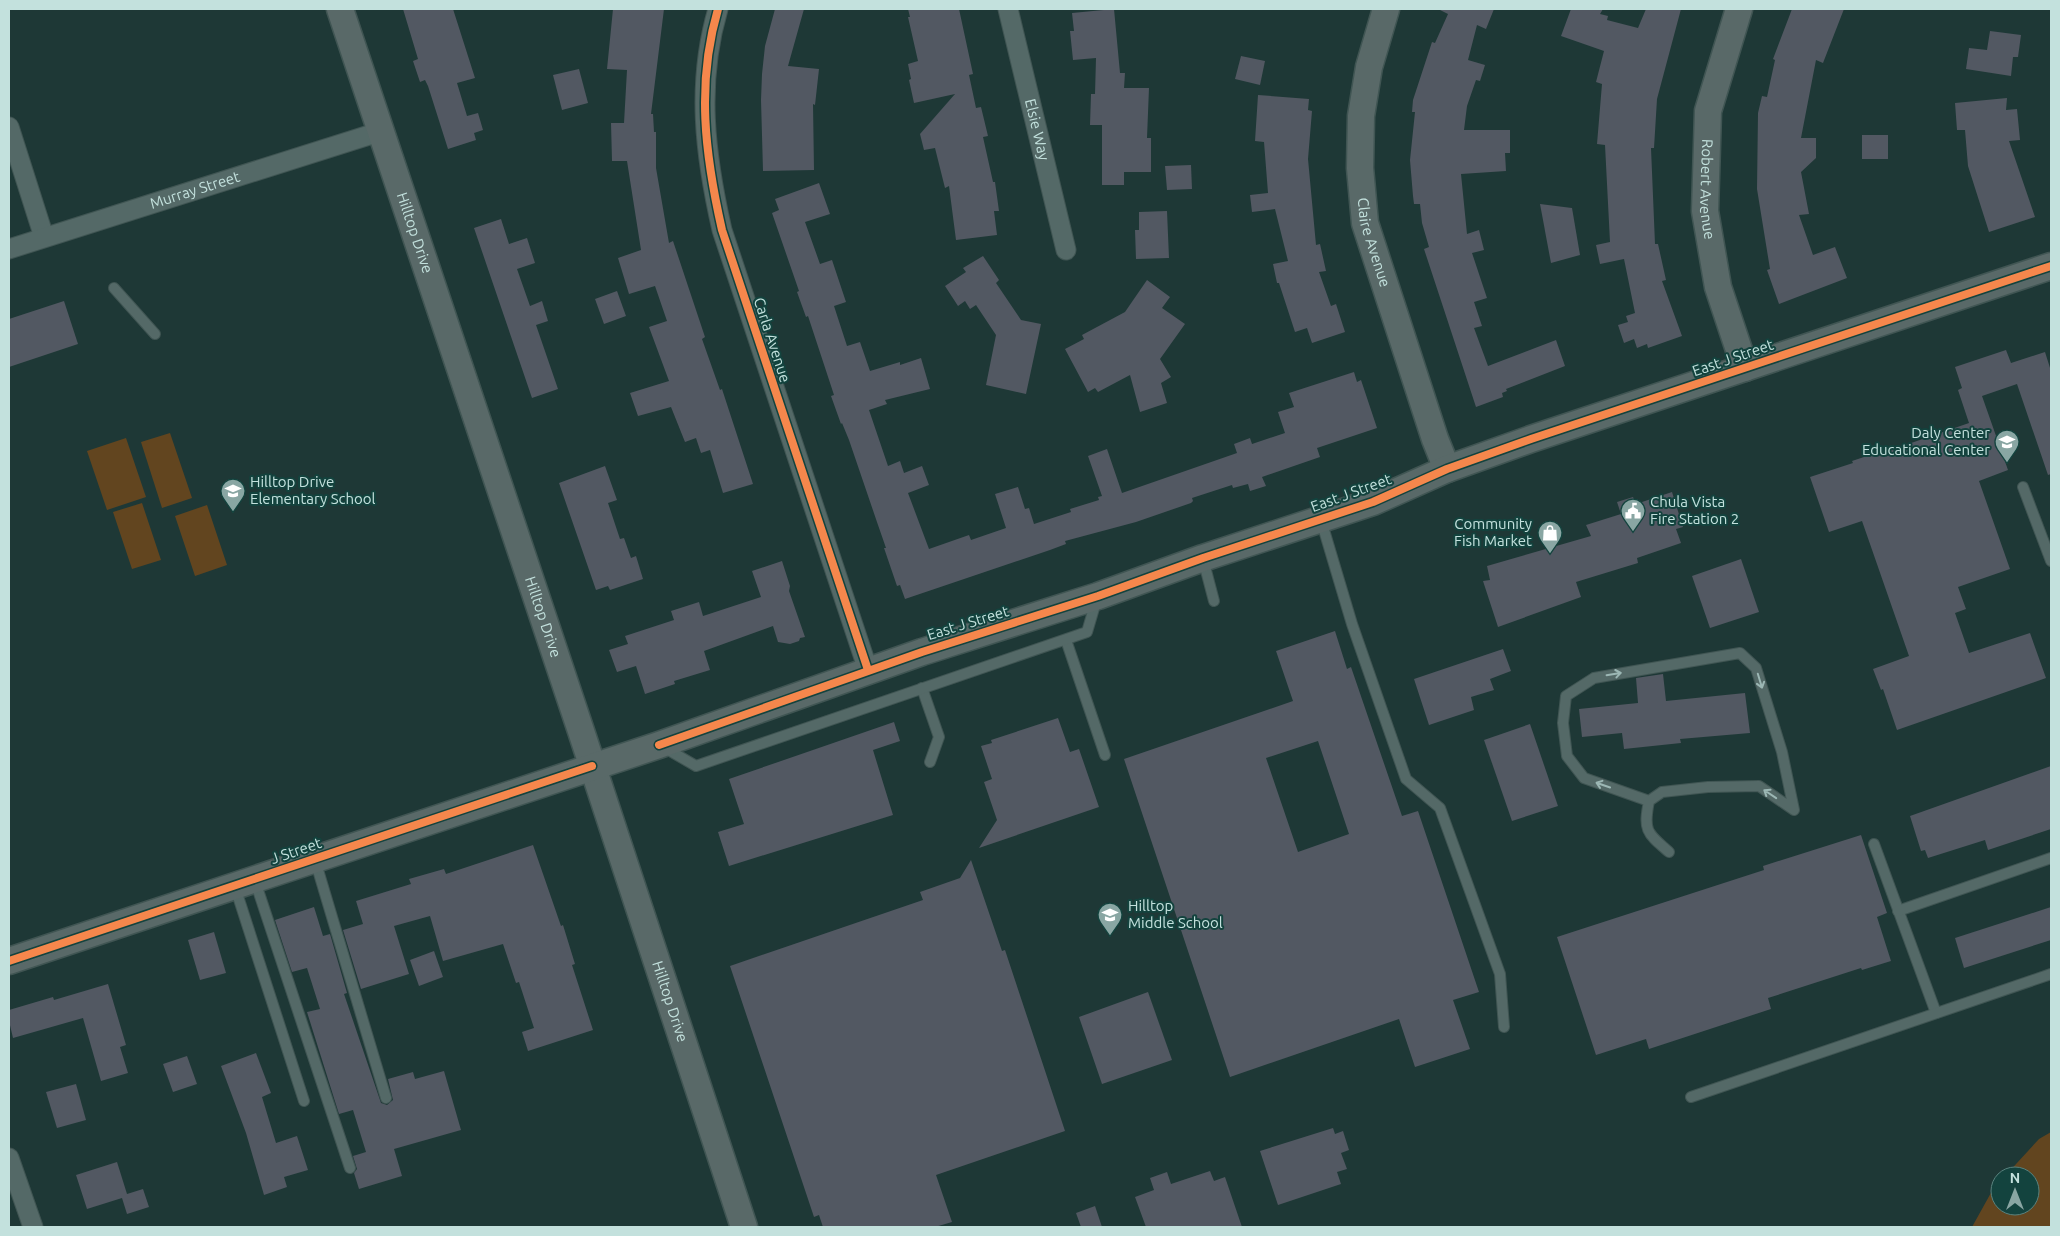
<svg xmlns="http://www.w3.org/2000/svg" width="2060" height="1236" viewBox="0 0 2060 1236" font-family="Ubuntu,sans-serif">
<style>
.green{fill:#62451f}
.building{fill:#525862;fill-rule:evenodd}
.lines{fill:none;stroke-linecap:round;stroke-linejoin:round}
.lane-casing{stroke:#405553;stroke-width:12}
.street-casing{stroke:#405553;stroke-width:21}
.secondary-casing{stroke:#405553;stroke-width:29}
.lane{stroke:#546967;stroke-width:10}
.street{stroke:#546967;stroke-width:19}
.secondary{stroke:#596968;stroke-width:26}
.cycleway-casing{stroke:#13433e;stroke-width:11}
.cycleway{stroke:#f5874c;stroke-width:8}
.oneway{stroke:#9cb7b4}
.labels{text-anchor:middle;stroke-width:4;stroke-linejoin:round;paint-order:stroke}
.street-label{font-size:15px;fill:#c3e1dd;stroke:#13433e}
.poi-label{font-size:15px;fill:#c3e1dd;stroke:#13433e;text-anchor:start}
</style>
<rect width="100%" height="100%" fill="#1e3836"/>
<g class="green">
<path d="M170,433L192,498L162,508L141,442Z"/>
<path d="M126,438L146,497L107,510L87,451Z"/>
<path d="M142,503L161,560L132,569L113,512Z"/>
<path d="M207,505L227,565L195,576L175,516Z"/>
<path d="M2051,1132V1227H1972L1992,1191L2000,1181V1206H2030V1176H2005L2039,1139Z"/>
</g>
<g class="building">
<path d="M403,9H453L475,78L457,83L467,116L478,113L483,130L474,133L476,140L448,149L428,86L425,80L420,82L413,61L418,59Z"/>
<path d="M613,9H664L651,114H653L654,132H656V168L669,243L673,241L705,337L702,339L720,390L722,389L753,484L723,493L710,450L701,453L696,438L685,442L671,407L638,416L630,393L669,381L649,327L667,321L655,286L629,294L618,258L641,250L627,161H612L611,123H624L627,70L607,69Z"/>
<path d="M775,9H804L788,66L819,69L815,105L813,104L814,170L763,171L761,100L762,74L765,46Z"/>
<path d="M908,9H959L973,74L969,75L976,108L981,107L988,136L983,137L993,182H995L999,211H994L997,235L956,240L949,186L945,188L935,148L924,150L920,134L955,94L914,103L909,80L911,79L908,64L918,61L908,17H910Z"/>
<path d="M1114,9L1120,73H1125L1124,88H1149L1147,138H1151V172H1124V185H1102V125H1090L1091,94H1095L1096,58L1073,60L1070,31H1074L1072,13Z"/>
<path d="M1438,9H1494L1486,29L1477,25L1468,60L1485,65L1480,81L1476,80L1467,106L1464,130H1510V153H1505L1506,171L1461,174L1467,234L1479,230L1484,250L1472,253L1487,298L1474,302L1482,326L1474,328L1488,366L1556,340L1565,366L1506,389L1507,391L1502,393L1503,397L1476,407L1424,249L1429,247L1422,223L1420,204H1414L1413,196L1410,160L1415,112H1412L1413,100L1432,42L1435,43L1448,14Z"/>
<path d="M1571,9H1603L1600,14L1608,16L1607,20L1638,28L1646,9H1681L1657,99L1654,148H1651L1655,244H1658L1666,280L1662,281L1682,336L1648,348L1647,344L1637,348L1634,339L1624,343L1618,325L1628,322L1626,316L1635,313L1624,259L1600,264L1596,245L1610,242L1605,145L1597,144L1602,84L1596,82L1604,51L1561,36Z"/>
<path d="M1792,9H1844L1823,63L1816,60L1801,138H1816V158L1801,172L1809,214L1799,215L1813,255L1835,247L1847,278L1779,304L1767,270L1770,269L1757,189L1758,113L1762,96L1767,97L1775,60L1773,59Z"/>
<path d="M1990,31L2021,35L2018,57H2013L2011,76L1966,69L1969,48L1987,50Z"/>
<path d="M1241,56L1265,61L1260,85L1235,79Z"/>
<path d="M579,69L588,103L562,110L553,75Z"/>
<path d="M1258,95L1309,99L1308,110L1312,111L1308,159L1316,245L1320,244L1326,271L1319,272L1331,306L1336,304L1345,332L1312,343L1307,328L1295,332L1279,283H1277L1273,264L1288,261L1275,209L1252,212L1250,195L1268,193L1264,142L1255,141Z"/>
<path d="M2007,98L2006,110L2017,109L2020,140L2009,141L2035,217L1989,232L1968,166L1965,130H1957L1955,103Z"/>
<rect x="1862" y="135" width="26" height="24"/>
<path d="M1191,165L1192,189L1167,190L1165,166Z"/>
<path d="M819,183L830,214L805,222L820,264L832,260L846,302L834,306L847,346L860,342L870,371L900,362V365L921,358L930,389L885,400L887,404L869,410L888,466L900,461L904,473L922,466L929,485L908,493L929,549L969,535L971,540L1006,528L995,494L1018,487L1025,509L1029,508L1034,524L1071,512L1070,509L1099,500L1098,497L1102,496L1088,456L1107,449L1122,493L1237,453L1234,444L1250,438L1252,444L1285,433L1278,412L1294,407L1289,393L1354,372L1357,382L1361,380L1377,428L1317,448L1320,457L1262,477L1266,486L1250,491L1248,484L1233,488L1232,485L1192,498L1193,501L1191,503L1136,522L1065,541L1066,544L1050,550L905,599L900,585L897,586L884,548H886L878,525L849,440L842,423L841,424L831,396L834,395L808,316L806,317L797,292L799,291L772,213L779,210L775,199Z"/>
<path d="M1540,204L1572,208L1580,255L1551,263Z"/>
<path d="M1167,211L1169,258L1136,259L1135,230H1139V212Z"/>
<path d="M501,219L509,244L527,238L535,263L517,269L530,306L542,301L548,321L536,325L558,389L532,398L474,228Z"/>
<path d="M983,256L999,280L996,283L1021,320L1041,324L1026,394L986,385L996,335L976,305L970,309L965,301L958,306L945,286L966,272L963,268Z"/>
<path d="M1147,280L1170,297L1162,308L1185,324L1160,359L1171,377L1161,383L1167,403L1140,412L1130,375L1098,392L1095,388L1088,392L1065,349L1084,339L1082,335L1125,312Z"/>
<path d="M617,291L626,316L604,324L595,299Z"/>
<path d="M64,301L78,344L9,367V319Z"/>
<path d="M2006,350L2011,363L2045,352L2051,371V474L2048,475L2017,384L1982,396L2008,470L1979,481L2010,569L1958,587L1966,609L1955,613L1969,653L2030,633L2046,678L1897,730L1883,689L1881,690L1873,669L1909,656L1862,521L1829,532L1810,477L1853,463L1852,461L1888,449V451L1969,423L1958,390L1962,388L1955,367Z"/>
<path d="M605,466L617,500L608,503L620,539L624,538L631,558L636,556L643,579L610,590L608,586L596,590L559,483Z"/>
<path d="M1672,492L1683,527L1676,529L1681,543L1637,558L1638,563L1576,582L1581,597L1498,627L1483,581L1490,580L1487,566L1591,536L1586,525L1621,514L1617,502L1633,497L1636,504Z"/>
<path d="M1741,559L1759,612L1710,628L1692,576Z"/>
<path d="M782,561L790,586L789,591L805,637L800,638L799,641L790,644L778,642L773,626L704,651L710,670L674,681L675,684L645,694L636,666L617,672L609,650L628,644L625,636L674,620L671,611L699,602L703,616L761,597L752,571Z"/>
<path d="M1335,631L1347,669L1351,667L1402,816L1418,811L1479,992L1453,1000L1470,1049L1415,1067L1399,1019L1230,1077L1124,759L1293,701L1276,651ZM1318,741L1349,834L1298,852L1266,758Z"/>
<path d="M1503,649L1511,671L1490,679L1494,690L1471,697L1474,710L1429,725L1414,679Z"/>
<path d="M1663,674L1666,701L1745,693L1750,733L1680,739L1681,743L1624,749L1622,733L1582,737L1579,709L1638,703L1636,678Z"/>
<path d="M1058,718L1070,752L1079,749L1099,807L979,848L997,820L984,782L992,779L981,746L992,743L991,740Z"/>
<path d="M894,722L900,741L873,750L893,815L729,866L718,832L744,824L729,779Z"/>
<path d="M1530,724L1558,806L1512,821L1484,740Z"/>
<path d="M2051,766V829L1988,850L1985,840L1928,858L1925,850L1921,851L1910,816Z"/>
<path d="M1861,835L1887,913L1877,917L1891,961L1862,970L1861,968L1768,998L1771,1009L1649,1049L1646,1039L1596,1055L1557,937L1764,870L1763,866Z"/>
<path d="M533,845L561,926L563,925L575,964L572,965L593,1030L528,1051L522,1032L534,1028L519,982L516,983L503,944L443,961L430,916L394,926L409,974L361,989L343,930L363,924L356,901L411,884L409,879L444,869L446,874Z"/>
<path d="M971,860L1002,951L1005,950L1065,1131L936,1175L952,1222L935,1227H823L819,1215L814,1217L730,966L923,900L920,892L960,878Z"/>
<path d="M314,907L323,936L330,934L347,993L344,994L381,1103L387,1105L393,1100L388,1079L413,1072L415,1079L444,1071L461,1130L394,1149L402,1176L359,1189L354,1173L357,1169L353,1156L366,1152L353,1110L339,1114L307,1012L320,1009L307,968L292,972L275,920Z"/>
<path d="M2051,907V940L1964,968L1955,938Z"/>
<path d="M214,932L226,973L200,980L188,940Z"/>
<path d="M434,951L443,977L419,986L410,960Z"/>
<path d="M108,984L126,1045L120,1047L128,1073L101,1081L83,1018L13,1038L9,1021V1010L53,997L54,1000Z"/>
<path d="M1148,992L1172,1060L1102,1084L1079,1017Z"/>
<path d="M256,1053L271,1093L262,1097L276,1143L297,1136L308,1170L284,1177L287,1187L264,1195L246,1133L221,1066Z"/>
<path d="M187,1056L197,1084L173,1092L163,1064Z"/>
<path d="M76,1084L86,1120L57,1128L46,1092Z"/>
<path d="M1333,1128L1335,1134L1343,1131L1349,1150L1341,1153L1347,1169L1337,1172L1341,1184L1278,1205L1260,1151Z"/>
<path d="M117,1162L127,1194L143,1189L149,1207L127,1214L122,1198L87,1209L76,1175Z"/>
<path d="M1210,1171L1214,1181L1225,1177L1242,1227H1146L1135,1197L1154,1190L1150,1178L1167,1172L1171,1184Z"/>
<path d="M1095,1206L1102,1227H1081L1076,1213Z"/>
</g>
<g class="lines">
<defs>
<g id="lane">
<path d="M114,288L155,334"/>
<path d="M2023,487L2051,561"/>
<path d="M1321,520L1352,624L1406,779L1440,808L1500,974L1504,1027"/>
<path d="M1203,559L1214,601"/>
<path d="M1066,640L1105,755"/>
<path d="M922,688L939,737L930,762"/>
<path d="M665,748L696,766L1087,632L1097,598"/>
<path d="M1649,801L1584,778L1567,756L1563,723L1566,696L1594,678L1740,653L1756,668L1782,752L1794,810L1759,786L1708,787L1662,792L1649,801C1643,831 1647,833 1669,852"/>
<path d="M1874,844L1936,1013"/>
<path d="M315,860L386,1098"/>
<path d="M255,881L350,1168"/>
<path d="M235,887L304,1101"/>
<path d="M1898,911L2051,858"/>
<path d="M1691,1097L2051,974"/>
</g>
<g id="street">
<path d="M718,9C696,84 705,155 722,230L868,670"/>
<path id="s1" d="M1008,9L1066,250"/>
<path d="M9,127L44,237"/>
<path id="s2" d="M9,249L382,131"/>
<path d="M9,1158L33,1227"/>
</g>
<g id="secondary">
<path id="s3" d="M340,9L581,731L744,1227"/>
<path id="s4" d="M1386,9L1369,67L1361,116L1360,168L1365,223L1435,439L1447,469"/>
<path id="s5" d="M1739,9L1708,111L1705,211L1718,287L1745,368"/>
<path d="M9,961L659,745L922,652L1098,596L1203,558L1373,502L1447,469L1531,439L2051,266"/>
</g>
</defs>
<use href="#lane" class="lane-casing"/>
<use href="#street" class="street-casing"/>
<use href="#secondary" class="secondary-casing"/>
<use href="#lane" class="lane"/>
<use href="#street" class="street"/>
<use href="#secondary" class="secondary"/>
<defs>
<g id="cycleway">
<path d="M718,9C696,84 705,155 722,230L868,670"/>
<path d="M659,745L922,652L1098,596L1203,558L1373,502L1447,469L1531,439L2051,266"/>
<path d="M9,961L592,766"/>
</g>
</defs>
<use href="#cycleway" class="cycleway-casing"/>
<use href="#cycleway" class="cycleway"/>
</g>
<defs><path id="oneway-shaft" d="M-6 0H5M1.5-3L5.5 0L1.5 3" fill="none" stroke-width="1.6" stroke-linecap="round" stroke-linejoin="round" transform="scale(1.25)"/></defs>
<g class="oneway">
<use href="#oneway-shaft" transform="translate(1614 674) rotate(-9)"/>
<use href="#oneway-shaft" transform="translate(1760 681) rotate(73)"/>
<use href="#oneway-shaft" transform="translate(1603 785) rotate(-161)"/>
<use href="#oneway-shaft" transform="translate(1770 794) rotate(-146)"/>
</g>
<defs>
<symbol id="school-pin" viewBox="-11 -11 22 30"><path d="M0 17L-7.5 6A9.5 9.5 0 1 1 7.5 6Z" fill="#89a6a3" stroke="#13433e"/><path d="M0-5L7-2L0 1L-7-2ZM-4 1L0 2.5L4 1V4Q0 6-4 4Z" fill="#fff"/></symbol>
<symbol id="civic-pin" viewBox="-11 -11 22 30"><path d="M0 17L-7.5 6A9.5 9.5 0 1 1 7.5 6Z" fill="#89a6a3" stroke="#13433e"/><path d="M-.6-6.5H3V-4.5H.6V-3L4-1V1h2V6H-6V1h2V-1L-.6-3ZM-1.2 2.5V6h2.4V2.5Z" fill="#fff"/></symbol>
<symbol id="shop-pin" viewBox="-11 -11 22 30"><path d="M0 17L-7.5 6A9.5 9.5 0 1 1 7.5 6Z" fill="#89a6a3" stroke="#13433e"/><path d="M-5-2.5h2.3a2.7 3.5 0 0 1 5.4 0H5L5.5 6h-11ZM-1.5-2.5h3a1.5 2.3 0 0 0-3 0Z" fill="#fff"/></symbol>
</defs>
<g fill-rule="evenodd">
<use href="#school-pin" x="1993" y="428" width="28" height="38"/>
<use href="#school-pin" x="219" y="477" width="28" height="38"/>
<use href="#civic-pin" x="1619" y="497" width="28" height="38"/>
<use href="#shop-pin" x="1536" y="519" width="28" height="38"/>
<use href="#school-pin" x="1096" y="901" width="28" height="38"/>
</g>
<g class="labels">
<g class="street-label">
<text dy="5" stroke="none"><textPath href="#s1" startOffset="124">Elsie Way</textPath></text>
<text dy="5" stroke="none"><textPath href="#s5" startOffset="185">Robert Avenue</textPath></text>
<text dy="5" stroke="none"><textPath href="#s2" startOffset="195">Murray Street</textPath></text>
<text dy="5" stroke="none"><textPath href="#s3" startOffset="236">Hilltop Drive</textPath></text>
<text dy="5" stroke="none"><textPath href="#s4" startOffset="238">Claire Avenue</textPath></text>
<text transform="translate(772 340) rotate(72)" y="5">Carla Avenue</text>
<text transform="translate(1733 358) rotate(-19)" y="5">East J Street</text>
<text transform="translate(1351 493) rotate(-20)" y="5">East J Street</text>
<text dy="5" stroke="none"><textPath href="#s3" startOffset="641">Hilltop Drive</textPath></text>
<text transform="translate(968 623) rotate(-17)" y="5">East J Street</text>
<text transform="translate(296 851) rotate(-19)" y="5">J Street</text>
<text dy="5" stroke="none"><textPath href="#s3" startOffset="1046">Hilltop Drive</textPath></text>
</g>
<g class="poi-label">
<text x="1990" y="438" text-anchor="end">Daly Center<tspan x="1990" dy="17">Educational Center</tspan></text>
<text x="250" y="487">Hilltop Drive<tspan x="250" dy="17">Elementary School</tspan></text>
<text x="1650" y="507">Chula Vista<tspan x="1650" dy="17">Fire Station 2</tspan></text>
<text x="1532" y="529" text-anchor="end">Community<tspan x="1532" dy="17">Fish Market</tspan></text>
<text x="1128" y="911">Hilltop<tspan x="1128" dy="17">Middle School</tspan></text>
</g>
</g>
<rect width="2060" height="1236" fill="none" stroke="#c3e1dd" stroke-width="20"/>
<g transform="translate(2015 1191)"><circle r="24" fill="#13433e" stroke="#59827e"/>
<path d="M0-4L9 19L0 12L-9 19Z" fill="#89a6a3"/>
<text y="-8" font-size="14" font-weight="bold" text-anchor="middle" fill="#c3e1dd">N</text>
</g>
</svg>
